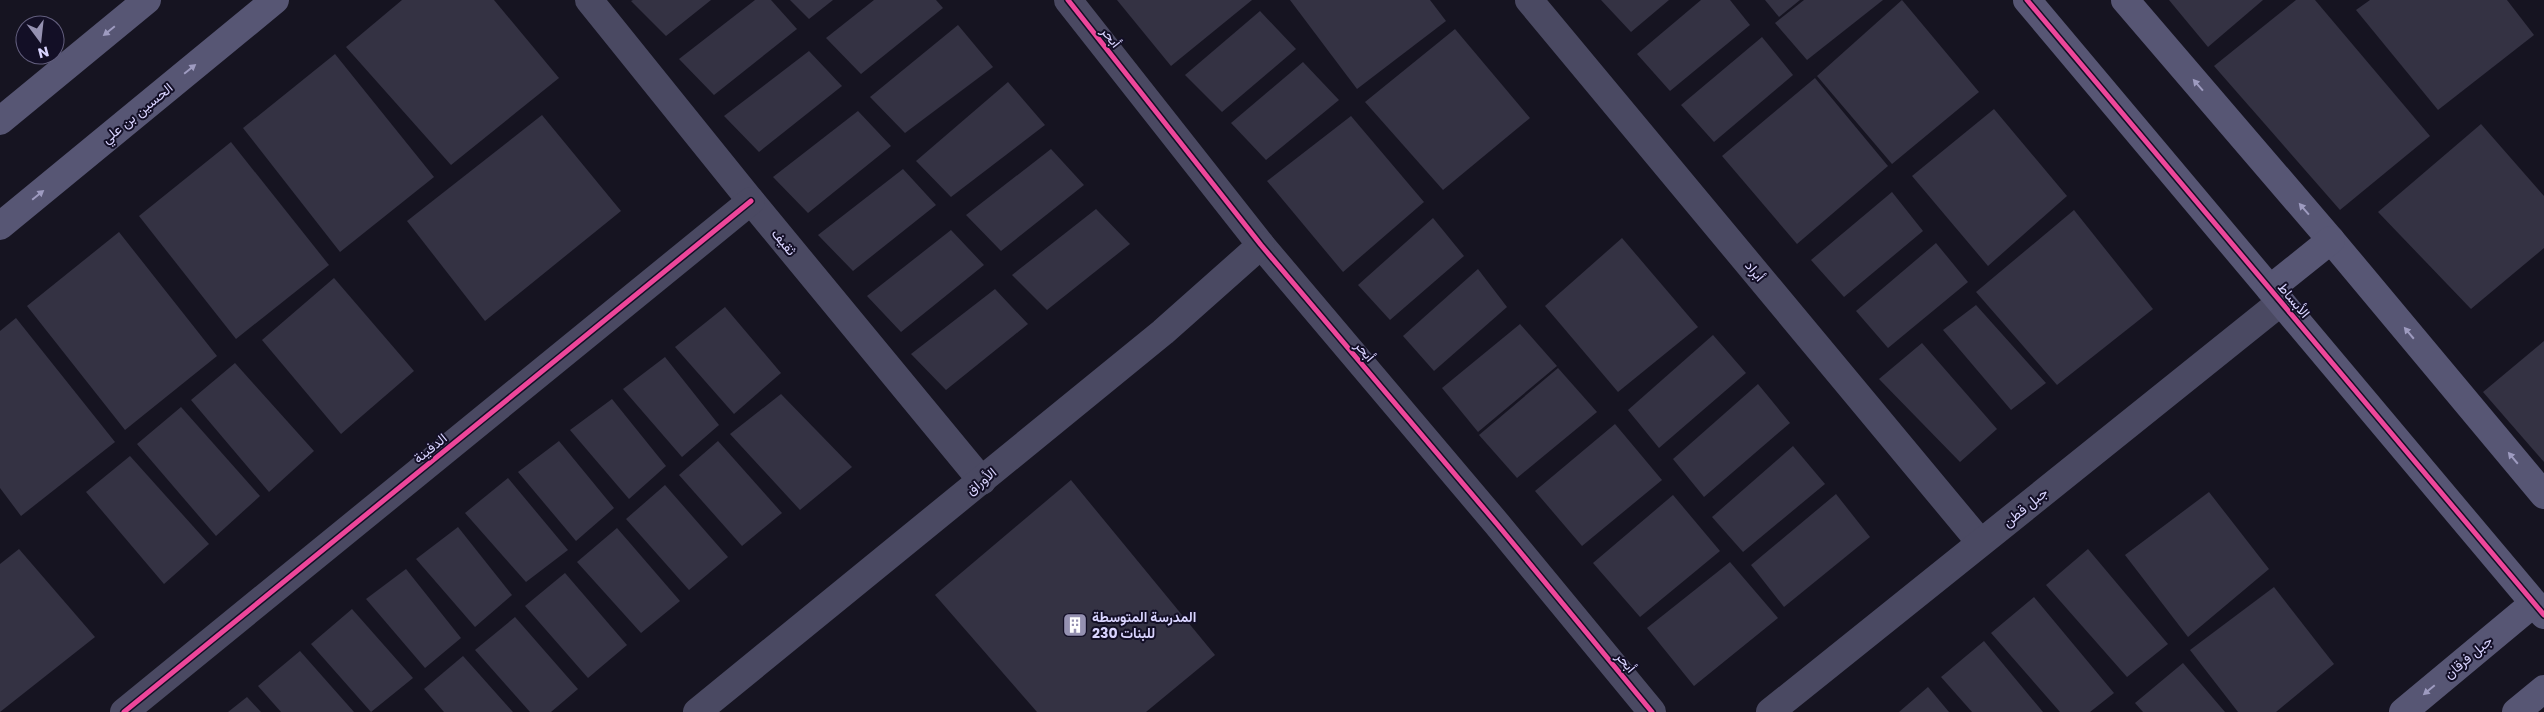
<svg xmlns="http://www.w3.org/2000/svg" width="2544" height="712" viewBox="0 0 2544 712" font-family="Poppins,Vazirmatn,sans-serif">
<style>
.building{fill:#343243}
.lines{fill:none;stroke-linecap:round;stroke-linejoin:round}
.street{stroke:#4a4962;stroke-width:28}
.secondary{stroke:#575674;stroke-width:28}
.cycleway-casing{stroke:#130f26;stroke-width:8}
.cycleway{stroke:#ed469a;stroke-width:5}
.oneway{fill:#9e9bc0}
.labels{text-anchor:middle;stroke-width:4;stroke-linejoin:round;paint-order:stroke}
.street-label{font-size:14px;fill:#d9d4ff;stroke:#130f26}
.poi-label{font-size:14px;font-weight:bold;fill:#d9d4ff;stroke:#130f26;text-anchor:start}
</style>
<rect width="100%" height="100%" fill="#161421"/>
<g class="building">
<path d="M402,0H494L559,78L451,165L346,47Z"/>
<path d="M711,0L666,36L631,1L633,0Z"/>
<path d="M755,0H771L797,29L714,95L679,59Z"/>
<path d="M790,0H833L809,19Z"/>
<path d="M874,0H936L943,8L861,74L826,38Z"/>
<path d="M1117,0H1252L1171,66Z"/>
<path d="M1290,0H1430L1446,21L1357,89Z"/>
<path d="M1601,0H1669L1631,32Z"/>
<path d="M1701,0H1730L1750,25L1670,91L1637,54Z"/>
<path d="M1765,0H1800L1779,17Z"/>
<path d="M1804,0H1883L1807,60L1775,23Z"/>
<path d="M1902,0L1979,92L1892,164L1817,76Z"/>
<path d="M2169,0H2263L2208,47Z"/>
<path d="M2296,0H2315L2430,136L2340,210L2214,66Z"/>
<path d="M2370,0H2507L2534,35L2438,110L2356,10Z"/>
<path d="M1260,11L1296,49L1222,112L1185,75Z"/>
<path d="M958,25L993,67L905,133L870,97Z"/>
<path d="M1455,29L1530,118L1443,190L1365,102Z"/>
<path d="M1762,37L1793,75L1714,142L1681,105Z"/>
<path d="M809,51L842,86L759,152L724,116Z"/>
<path d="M335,54L434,177L340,252L243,128Z"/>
<path d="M1303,62L1339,100L1266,160L1231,123Z"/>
<path d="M1815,78L1888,166L1797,244L1722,156Z"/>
<path d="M1008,82L1045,125L951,197L916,161Z"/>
<path d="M1994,109L2067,196L1988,266L1912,176Z"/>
<path d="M858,111L891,146L808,213L773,177Z"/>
<path d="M542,115L621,211L485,321L407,221Z"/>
<path d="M1351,116L1424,202L1343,272L1267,181Z"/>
<path d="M2481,124L2544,196V248L2471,309L2378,212Z"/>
<path d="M231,142L329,265L236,339L139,216Z"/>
<path d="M1051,149L1084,185L1001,251L966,215Z"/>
<path d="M903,169L936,205L853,271L818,235Z"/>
<path d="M1892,192L1923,231L1844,297L1811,260Z"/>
<path d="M1096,209L1130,244L1047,310L1012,275Z"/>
<path d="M2074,210L2153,309L2057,385L1976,292Z"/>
<path d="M1433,218L1464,256L1390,320L1358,285Z"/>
<path d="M951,230L984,265L901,332L867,296Z"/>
<path d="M119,232L217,356L125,430L27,306Z"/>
<path d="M1622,238L1698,327L1618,392L1545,306Z"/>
<path d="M1936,243L1968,282L1888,348L1856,311Z"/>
<path d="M1478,269L1507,307L1434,371L1403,336Z"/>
<path d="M334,278L414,371L341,434L262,340Z"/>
<path d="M995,289L1028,324L946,390L911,354Z"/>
<path d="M1976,305L2046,383L2011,410L1943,330Z"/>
<path d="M725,307L781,373L734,414L675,347Z"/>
<path d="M16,318L115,442L21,516L0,488V331Z"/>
<path d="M1520,324L1557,366L1478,432L1442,388Z"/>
<path d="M1713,335L1746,373L1659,448L1628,410Z"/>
<path d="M2544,341V462L2483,392Z"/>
<path d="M1922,343L1997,429L1960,462L1879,379Z"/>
<path d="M665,357L719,425L682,457L623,389Z"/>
<path d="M235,363L314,451L269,492L191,400Z"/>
<path d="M1558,368L1597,412L1517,478L1479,435Z"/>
<path d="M1758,384L1790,423L1704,497L1673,459Z"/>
<path d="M781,394L852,467L800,510L730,434Z"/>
<path d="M612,399L666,466L629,499L570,430Z"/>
<path d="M181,407L260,496L216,536L137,444Z"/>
<path d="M1615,424L1662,480L1582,546L1535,491Z"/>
<path d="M559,441L614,508L576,541L518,472Z"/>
<path d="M718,441L782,513L742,546L679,475Z"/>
<path d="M1793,446L1825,484L1743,552L1712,517Z"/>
<path d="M130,456L209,544L164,584L86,492Z"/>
<path d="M508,478L568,550L526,582L465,513Z"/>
<path d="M1071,480L1215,655L1146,712H1037L935,595Z"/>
<path d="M665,485L728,557L689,590L626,519Z"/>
<path d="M2209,492L2269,569L2188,637L2125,555Z"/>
<path d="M1836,494L1870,537L1784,607L1751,565Z"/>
<path d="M1673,495L1720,551L1640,617L1593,563Z"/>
<path d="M458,527L512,595L475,627L416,559Z"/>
<path d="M617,528L680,601L641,633L577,562Z"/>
<path d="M19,549L95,637L0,712V564Z"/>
<path d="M2088,549L2168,644L2127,677L2046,585Z"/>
<path d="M1730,562L1778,618L1694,686L1647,628Z"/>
<path d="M406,569L461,638L425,668L366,599Z"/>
<path d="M565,573L627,645L588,678L525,606Z"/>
<path d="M2274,587L2334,664L2276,712H2238L2190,650Z"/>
<path d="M2034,597L2114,693L2090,712H2060L1991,633Z"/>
<path d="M352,609L413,678L371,712L311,644Z"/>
<path d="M515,617L578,689L551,712H530L475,650Z"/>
<path d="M1984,641L2043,712H1972L1941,677Z"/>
<path d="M300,651L354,712H281L258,686Z"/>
<path d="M463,656L513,712H444L424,689Z"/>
<path d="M2183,663L2225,712H2143L2135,703Z"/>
<path d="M1928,687L1949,712H1899Z"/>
<path d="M247,697L261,712H228Z"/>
</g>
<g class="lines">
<g class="street">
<path d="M589,0L751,201L982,481"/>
<path d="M1068,0L1261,245L1497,524L1652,712"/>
<path d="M1529,0L1980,542"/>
<path d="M124,712L751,201"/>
<path d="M697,712L1163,332L1261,245"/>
<path d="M1770,712L2281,302"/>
</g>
<g class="secondary">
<path d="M2027,0L2544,615"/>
<path d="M2125,0L2331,240L2544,495"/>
<path d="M0,121L147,0"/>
<path d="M0,226L275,0"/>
<path d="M2270,289L2331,240"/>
<path d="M2403,712L2534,603"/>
<path d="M2516,712L2544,689"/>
</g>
<defs>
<g id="cycleway">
<path d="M1068,0L1261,245L1497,524L1652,712"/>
<path d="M2027,0L2544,615"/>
<path d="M124,712L751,201"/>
</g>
</defs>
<use href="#cycleway" class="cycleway-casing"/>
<use href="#cycleway" class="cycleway"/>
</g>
<defs><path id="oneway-solid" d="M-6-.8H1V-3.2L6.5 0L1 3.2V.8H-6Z" transform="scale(1.25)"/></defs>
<g class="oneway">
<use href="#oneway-solid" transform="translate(109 31) rotate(141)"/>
<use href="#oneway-solid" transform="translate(190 69) rotate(-39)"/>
<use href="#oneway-solid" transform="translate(2198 85) rotate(-131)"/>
<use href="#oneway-solid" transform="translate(38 195) rotate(-39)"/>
<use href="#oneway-solid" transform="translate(2304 209) rotate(-131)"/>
<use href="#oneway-solid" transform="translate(2409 333) rotate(-130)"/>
<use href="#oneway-solid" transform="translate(2513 458) rotate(-130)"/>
<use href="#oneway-solid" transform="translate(2429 690) rotate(140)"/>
</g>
<defs>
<symbol id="building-square" viewBox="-11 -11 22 22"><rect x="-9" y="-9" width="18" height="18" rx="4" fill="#9591b1" stroke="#130f26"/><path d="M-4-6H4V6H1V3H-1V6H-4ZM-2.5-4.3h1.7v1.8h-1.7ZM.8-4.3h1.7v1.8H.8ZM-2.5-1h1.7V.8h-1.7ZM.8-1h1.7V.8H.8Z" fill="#fff"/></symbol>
</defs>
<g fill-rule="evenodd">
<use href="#building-square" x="1061" y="611" width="28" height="28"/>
</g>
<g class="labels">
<g class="street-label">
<text transform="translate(1111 37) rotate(52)" y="5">أبحر</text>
<text transform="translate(137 113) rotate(-39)" y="5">الحسين بن علي</text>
<text transform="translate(784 242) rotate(50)" y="5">ثقيف</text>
<text transform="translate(1755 271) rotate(50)" y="5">أبراد</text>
<text transform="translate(2294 300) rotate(50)" y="5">الأبساط</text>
<text transform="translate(1365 351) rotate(50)" y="5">أبحر</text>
<text transform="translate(430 448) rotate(-39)" y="5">الدفينة</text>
<text transform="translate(981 481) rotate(-39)" y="5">الأوراق</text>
<text transform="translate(2025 507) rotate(-39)" y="5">جبل قطن</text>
<text transform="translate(2468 657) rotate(-40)" y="5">جبل فرقان</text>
<text transform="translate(1626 662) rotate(50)" y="5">أبحر</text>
</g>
<g class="poi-label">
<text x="1092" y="622">المدرسة المتوسطة<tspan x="1092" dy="16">230 للبنات</tspan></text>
</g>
</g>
<g transform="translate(40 40) rotate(165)"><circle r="24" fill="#130f26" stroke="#625e7d"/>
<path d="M0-4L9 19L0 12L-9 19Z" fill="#9591b1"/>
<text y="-8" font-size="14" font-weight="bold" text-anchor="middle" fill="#d9d4ff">N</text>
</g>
</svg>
